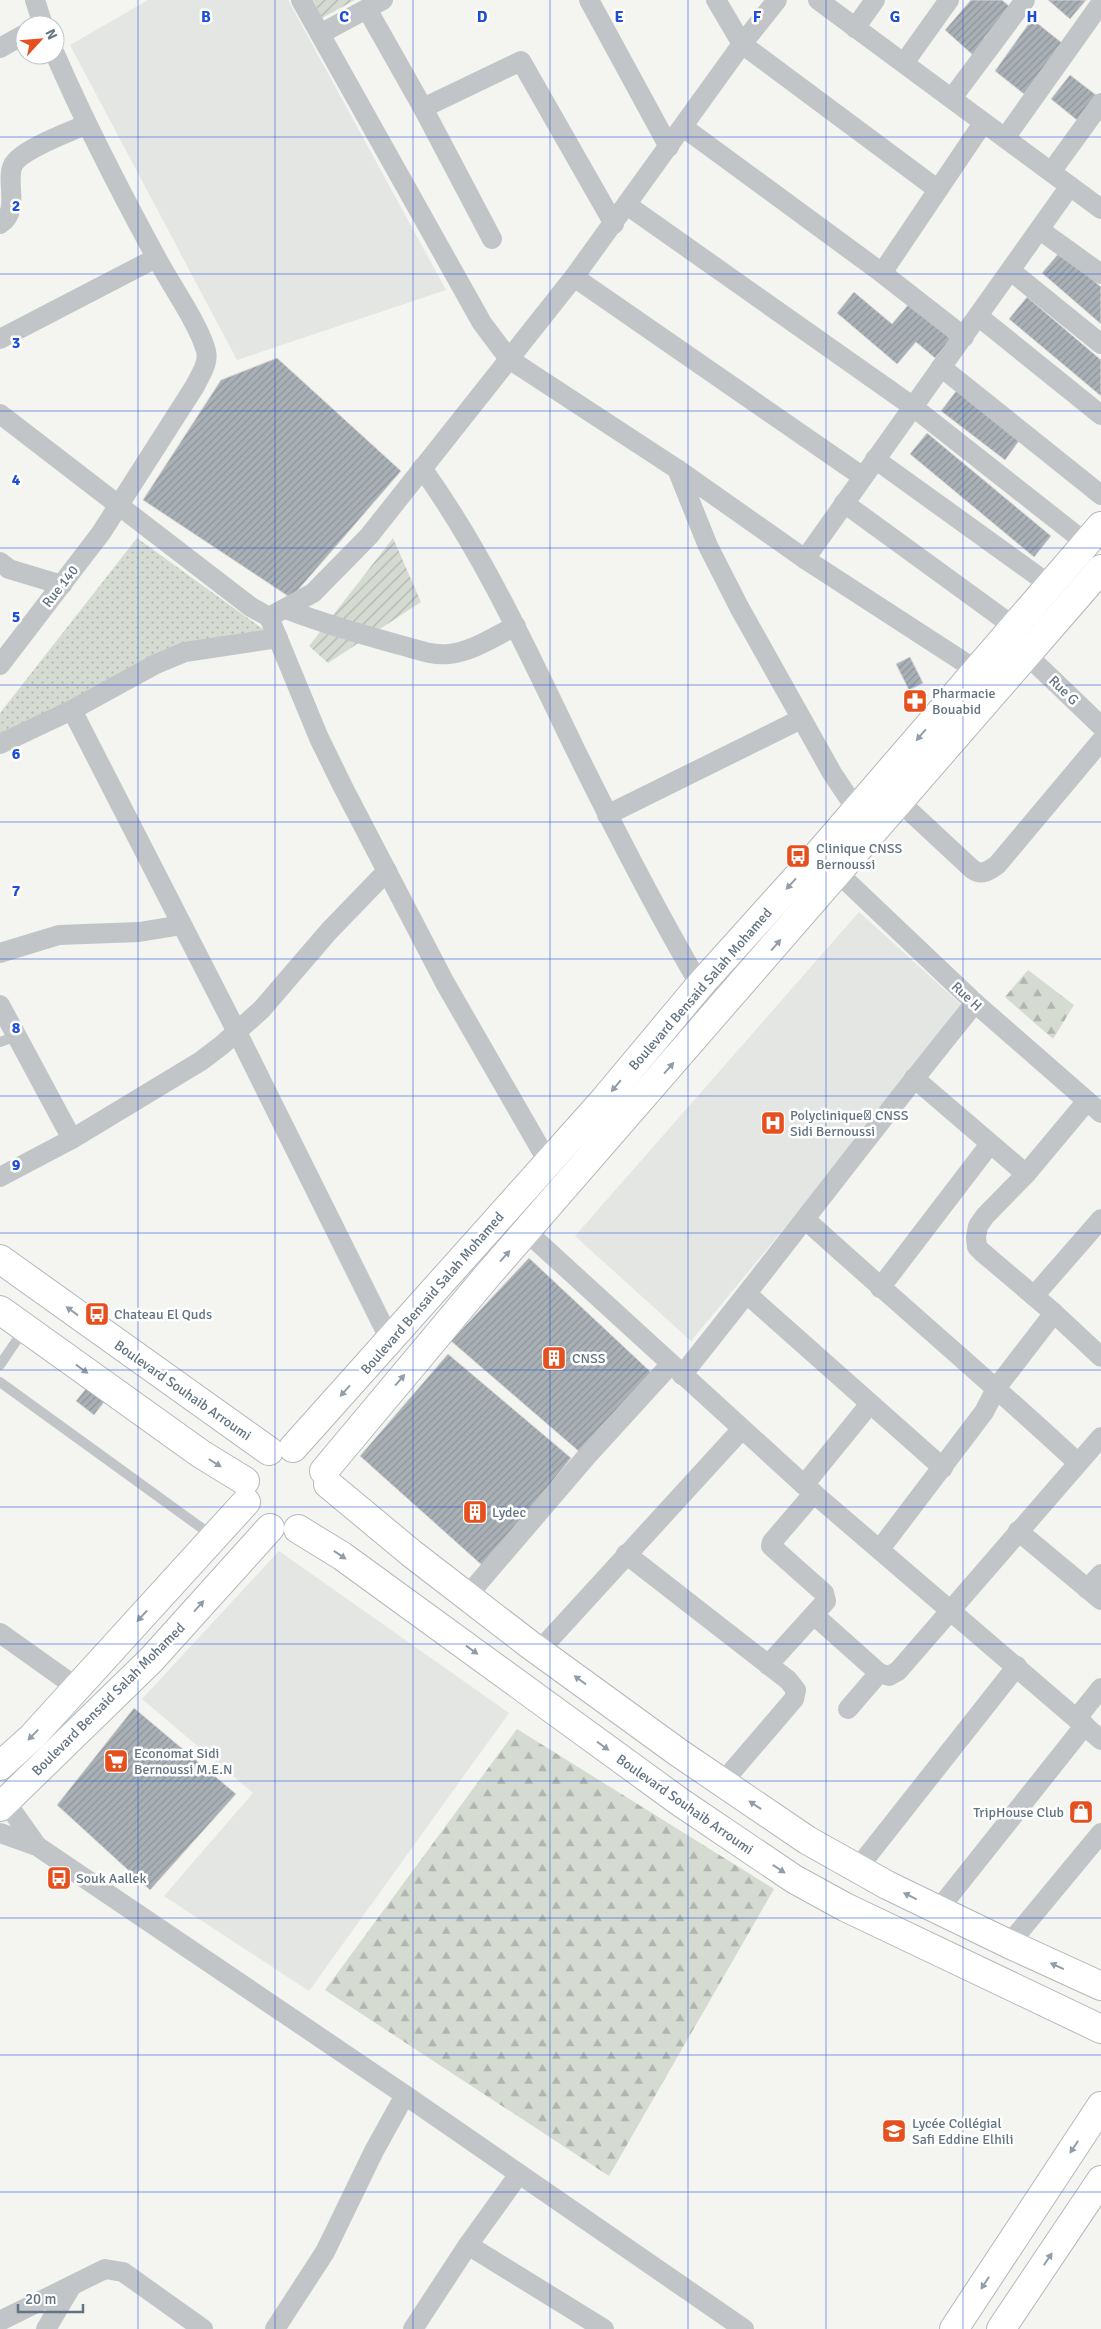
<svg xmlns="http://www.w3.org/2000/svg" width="1101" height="2329" viewBox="0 0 1101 2329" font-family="Signika,sans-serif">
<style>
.built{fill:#e4e6e3}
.grass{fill:url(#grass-dots)}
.forest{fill:url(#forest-firs)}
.garden{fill:url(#garden-furrows)}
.building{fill:url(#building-hatch);stroke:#d5d5d3}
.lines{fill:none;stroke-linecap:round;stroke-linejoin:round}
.secondary-casing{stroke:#b3b8bd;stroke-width:30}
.lane{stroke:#c1c5c8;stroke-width:10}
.street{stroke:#c1c5c8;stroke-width:20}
.secondary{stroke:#fff;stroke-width:28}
.oneway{fill:#919da8}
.grid{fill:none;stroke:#1d4ed8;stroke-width:1;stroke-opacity:0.55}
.labels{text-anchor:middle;stroke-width:5;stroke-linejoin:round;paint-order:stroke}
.street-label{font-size:14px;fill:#627382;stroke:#fff}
.poi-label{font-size:14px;fill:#627382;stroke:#fff;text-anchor:start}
.grid-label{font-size:16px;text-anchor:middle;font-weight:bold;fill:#1d4ed8;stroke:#fff;stroke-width:5;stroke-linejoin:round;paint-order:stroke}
</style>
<defs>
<pattern id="grass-dots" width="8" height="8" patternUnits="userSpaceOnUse" patternTransform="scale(1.25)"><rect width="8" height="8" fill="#d5dbd1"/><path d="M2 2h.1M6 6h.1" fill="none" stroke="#b0b6af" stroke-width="1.8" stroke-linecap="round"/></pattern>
<pattern id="forest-firs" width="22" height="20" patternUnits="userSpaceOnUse" patternTransform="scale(1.25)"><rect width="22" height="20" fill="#d5dbd1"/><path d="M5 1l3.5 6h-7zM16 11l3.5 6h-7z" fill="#b0b6af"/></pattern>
<pattern id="garden-furrows" width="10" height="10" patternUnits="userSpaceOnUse" patternTransform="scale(1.25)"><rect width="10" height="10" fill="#d5dbd1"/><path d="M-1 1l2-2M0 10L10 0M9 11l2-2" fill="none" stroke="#b0b6af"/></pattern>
<pattern id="building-hatch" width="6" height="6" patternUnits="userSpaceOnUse" patternTransform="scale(1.25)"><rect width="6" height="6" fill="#a9b1b7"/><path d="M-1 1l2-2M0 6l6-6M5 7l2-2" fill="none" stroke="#8d949a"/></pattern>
</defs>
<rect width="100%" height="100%" fill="#f4f4f0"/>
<g class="built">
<path d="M148,0H288L446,290L237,360L70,45Z"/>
<path d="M859,912L966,1009L691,1341L575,1236Z"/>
<path d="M279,1551L509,1713L309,1991L164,1896L253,1793L142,1699Z"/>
</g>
<path class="grass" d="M137,538L267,632L182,645L0,739V713Z"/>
<g class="forest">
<path d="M1028,970L1074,1005L1053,1039L1005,997Z"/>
<path d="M517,1729L774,1889L609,2176L325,1990Z"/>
</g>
<g class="garden">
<path d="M313,0H355L322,18Z"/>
<path d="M393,538L421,602L328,663L309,646Z"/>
</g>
<g class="building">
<path d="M971,0H1002L1010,7L984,38L987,41L974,56L945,30Z"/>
<path d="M1048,0H1086L1070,19Z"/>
<path d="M1032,19L1062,43L1024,94L995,71Z"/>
<path d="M1070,75L1096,95L1077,120L1051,99Z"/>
<path d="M1060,252L1101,287V324L1042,273Z"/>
<path d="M854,292L892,324L909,304L951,339L935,358L916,342L897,364L837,313Z"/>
<path d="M1027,297L1101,360V396L1009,319Z"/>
<path d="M277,358L401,471L291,598L143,500L221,380Z"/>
<path d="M957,390L1021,438L1005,460L941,411Z"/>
<path d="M927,433L1051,536L1034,557L910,454Z"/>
<path d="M910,657L923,683L909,690L896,664Z"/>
<path d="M529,1258L655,1376L582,1454L451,1341Z"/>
<path d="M448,1354L571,1458L484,1567L360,1456Z"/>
<path d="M93,1380L110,1394L94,1415L76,1401Z"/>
<path d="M134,1708L236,1794L150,1890L57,1805Z"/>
</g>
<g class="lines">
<defs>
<g id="secondary">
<path d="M0,1259L269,1451"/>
<path d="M0,1310L201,1454L245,1481"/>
<path d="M293,1448L604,1100L700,985L819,853L1101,526"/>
<path d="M324,1471L487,1276L1101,569"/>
<path d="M328,1484L411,1553L529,1644L679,1753L807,1840L887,1885L1009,1944L1101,1986"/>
<path d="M298,1529L342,1556L680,1802L794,1879L845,1907L1101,2029"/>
<path d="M0,1766L32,1737L246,1502"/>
<path d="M0,1807L151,1660L270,1528"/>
<path d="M954,2329L1101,2106"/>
<path d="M1001,2329L1101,2180"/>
</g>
</defs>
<use href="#secondary" class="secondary-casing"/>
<g class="lane">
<path d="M0,1042L17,1036"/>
<path d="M0,1365L25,1328"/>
<path d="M0,1382L214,1537"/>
</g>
<g class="street">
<path d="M35,0L43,25"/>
<path d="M301,0L482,323L509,359L677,469L805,559L976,670"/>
<path d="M589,0L669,147"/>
<path d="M716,0L742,44L937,189"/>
<path d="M818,0L1101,209"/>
<path d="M367,9L423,108L492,239"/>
<path d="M855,28L875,0"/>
<path d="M320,34L383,0"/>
<path d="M0,48L25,34"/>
<path d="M904,63L949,0"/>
<path d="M952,98L1025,0"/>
<path d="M423,108L521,61L614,224"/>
<path d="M683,127L882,273L964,337"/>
<path d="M1005,138L1101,3"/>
<path d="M1051,172L1101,103"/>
<path d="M627,205L912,406L1086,543"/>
<path d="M0,224C21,211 5,182 13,165C21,149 70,132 87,124"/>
<path d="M1040,230L1101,274"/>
<path d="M1011,271L1101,344"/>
<path d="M882,273L983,123"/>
<path d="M574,277L863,477"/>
<path d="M978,316L1101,415"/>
<path d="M0,339L156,258"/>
<path d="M941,367L1101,495"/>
<path d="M0,414L251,607L269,617L313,593L369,536L574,277L742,44L777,0"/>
<path d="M875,459L1050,585"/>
<path d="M422,468C485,556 529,654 576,751C615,830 655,909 700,985"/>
<path d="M677,469L708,546L739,607L832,773L856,809"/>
<path d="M844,503L1013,626"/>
<path d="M805,559L1070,186"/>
<path d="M0,562L9,569L62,585"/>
<path d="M286,609C323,624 361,634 400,645C415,649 433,656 449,654C472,652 495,636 516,626"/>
<path d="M269,617L319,738L343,787L445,983L548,1162"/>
<path d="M1027,655L1101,726"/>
<path d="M0,665L101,533L195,386C200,375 209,364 206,351C200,326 169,282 156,257C120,191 85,123 55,54"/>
<path d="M72,710L237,1032L390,1340"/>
<path d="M0,744L72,710L156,664L185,652L278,638"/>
<path d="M900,802L972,869C982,876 988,871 997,865L1101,741"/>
<path d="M607,815L801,719"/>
<path d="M838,873L975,1003L1101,1113"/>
<path d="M0,953L59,935L139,932L182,925"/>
<path d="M0,1005L72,1139"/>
<path d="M914,1078L1026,1174"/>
<path d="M1087,1101L1026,1174L985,1216L978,1226L976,1237L977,1247L982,1252L1054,1313L1101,1357"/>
<path d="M0,1177L72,1139L201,1061L222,1045L262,1009L329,931L387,871"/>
<path d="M806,1220C896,1302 989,1380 1078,1463"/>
<path d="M527,1232L804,1485L1101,1740"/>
<path d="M880,1288L990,1144"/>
<path d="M747,1294L943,1468"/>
<path d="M1034,1296L1101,1219"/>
<path d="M682,1375C781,1252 875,1126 975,1003"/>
<path d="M804,1485L869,1405"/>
<path d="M1018,1531L1101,1600"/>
<path d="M880,1549L984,1412L997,1387L1054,1313"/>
<path d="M626,1554L788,1680L796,1690L794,1699L722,1783"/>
<path d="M1087,1589L1101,1574"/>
<path d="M468,1595L587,1456L670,1365"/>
<path d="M814,1615L879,1673L889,1676L898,1671L1101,1437"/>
<path d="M0,1633L76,1687"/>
<path d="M539,1651L742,1429"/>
<path d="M768,1665L826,1601L824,1593L771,1546L772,1542L814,1493"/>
<path d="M848,1709L879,1673"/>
<path d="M1077,1718L1101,1688"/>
<path d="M6,1802L37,1846"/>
<path d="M0,1833L37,1846L405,2095L744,2329"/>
<path d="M857,1869L1017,1666"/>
<path d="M938,1910L1085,1725"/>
<path d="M1009,1944L1101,1833"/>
<path d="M468,2245L604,2329"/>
<path d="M0,2321L105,2269L123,2272L203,2329"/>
<path d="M46,2329L71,2287"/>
<path d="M275,2329L325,2252L374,2151L405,2095"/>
<path d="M413,2329L468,2245L519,2174"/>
</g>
<use href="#secondary" class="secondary"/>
</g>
<defs><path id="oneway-solid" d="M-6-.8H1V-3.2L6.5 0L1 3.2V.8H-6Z" transform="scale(1.25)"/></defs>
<g class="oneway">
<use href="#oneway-solid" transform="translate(921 735) rotate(131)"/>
<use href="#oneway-solid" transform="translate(791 884) rotate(132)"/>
<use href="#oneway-solid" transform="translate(776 945) rotate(-49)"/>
<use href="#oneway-solid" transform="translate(669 1068) rotate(-49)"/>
<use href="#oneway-solid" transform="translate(616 1086) rotate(130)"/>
<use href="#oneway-solid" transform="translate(505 1256) rotate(-48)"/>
<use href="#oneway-solid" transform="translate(72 1311) rotate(-144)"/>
<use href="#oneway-solid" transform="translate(82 1369) rotate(36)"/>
<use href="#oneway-solid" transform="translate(400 1380) rotate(-49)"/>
<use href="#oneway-solid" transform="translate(345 1391) rotate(132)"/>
<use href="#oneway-solid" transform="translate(215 1463) rotate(32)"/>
<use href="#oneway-solid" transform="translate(340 1555) rotate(34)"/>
<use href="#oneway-solid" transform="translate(199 1606) rotate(-48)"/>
<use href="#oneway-solid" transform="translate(142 1616) rotate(133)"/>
<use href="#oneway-solid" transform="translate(472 1650) rotate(36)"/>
<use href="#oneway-solid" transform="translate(580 1680) rotate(-144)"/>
<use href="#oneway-solid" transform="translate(33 1735) rotate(134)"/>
<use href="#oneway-solid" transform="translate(603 1746) rotate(36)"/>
<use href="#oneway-solid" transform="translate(755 1805) rotate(-146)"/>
<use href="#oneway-solid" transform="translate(779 1869) rotate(33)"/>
<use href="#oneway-solid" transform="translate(910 1896) rotate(-154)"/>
<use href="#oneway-solid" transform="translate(1057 1966) rotate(-156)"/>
<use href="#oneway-solid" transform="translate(1074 2147) rotate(124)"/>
<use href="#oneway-solid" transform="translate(1048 2259) rotate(-56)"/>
<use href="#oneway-solid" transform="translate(985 2283) rotate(123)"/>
</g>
<path class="grid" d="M138,0V2329M275,0V2329M413,0V2329M550,0V2329M688,0V2329M826,0V2329M963,0V2329M0,137H1101M0,274H1101M0,411H1101M0,548H1101M0,685H1101M0,822H1101M0,959H1101M0,1096H1101M0,1233H1101M0,1370H1101M0,1507H1101M0,1644H1101M0,1781H1101M0,1918H1101M0,2055H1101M0,2192H1101"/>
<defs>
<symbol id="pharmacy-square" viewBox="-11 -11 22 22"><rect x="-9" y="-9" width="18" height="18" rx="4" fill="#e6501e" stroke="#fff"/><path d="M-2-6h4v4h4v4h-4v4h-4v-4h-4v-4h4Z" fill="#fff"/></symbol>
<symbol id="bus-square" viewBox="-11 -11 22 22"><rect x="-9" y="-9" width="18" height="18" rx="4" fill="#e6501e" stroke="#fff"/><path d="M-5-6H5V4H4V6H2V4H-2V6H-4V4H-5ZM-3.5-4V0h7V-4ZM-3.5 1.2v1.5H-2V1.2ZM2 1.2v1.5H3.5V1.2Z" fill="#fff"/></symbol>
<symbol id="hospital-square" viewBox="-11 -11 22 22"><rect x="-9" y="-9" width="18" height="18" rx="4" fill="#e6501e" stroke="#fff"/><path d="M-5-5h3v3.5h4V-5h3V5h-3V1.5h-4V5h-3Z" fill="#fff"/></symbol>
<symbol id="building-square" viewBox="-11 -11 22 22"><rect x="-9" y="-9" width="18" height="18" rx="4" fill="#e6501e" stroke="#fff"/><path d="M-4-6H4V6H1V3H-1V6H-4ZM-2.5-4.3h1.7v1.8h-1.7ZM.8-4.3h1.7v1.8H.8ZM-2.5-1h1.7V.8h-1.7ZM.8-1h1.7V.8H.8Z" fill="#fff"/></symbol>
<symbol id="supermarket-square" viewBox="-11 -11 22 22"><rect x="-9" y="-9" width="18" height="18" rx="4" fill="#e6501e" stroke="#fff"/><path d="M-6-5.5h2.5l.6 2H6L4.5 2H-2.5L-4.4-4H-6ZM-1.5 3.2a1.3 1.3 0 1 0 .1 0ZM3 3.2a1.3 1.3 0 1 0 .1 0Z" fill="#fff"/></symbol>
<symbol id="shop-square" viewBox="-11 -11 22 22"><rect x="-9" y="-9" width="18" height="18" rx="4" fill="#e6501e" stroke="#fff"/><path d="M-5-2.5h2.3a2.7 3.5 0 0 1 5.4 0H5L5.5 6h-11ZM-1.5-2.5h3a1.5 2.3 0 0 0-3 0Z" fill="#fff"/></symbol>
<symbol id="school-square" viewBox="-11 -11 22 22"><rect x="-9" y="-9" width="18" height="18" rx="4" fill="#e6501e" stroke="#fff"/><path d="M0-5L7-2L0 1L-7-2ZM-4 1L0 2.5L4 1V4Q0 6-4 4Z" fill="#fff"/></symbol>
</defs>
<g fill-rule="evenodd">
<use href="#pharmacy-square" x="901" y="687" width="28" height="28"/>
<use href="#bus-square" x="784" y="842" width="28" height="28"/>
<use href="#hospital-square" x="759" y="1109" width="28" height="28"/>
<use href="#bus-square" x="83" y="1300" width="28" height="28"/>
<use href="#building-square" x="540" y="1344" width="28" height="28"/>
<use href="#building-square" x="461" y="1498" width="28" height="28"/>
<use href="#supermarket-square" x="102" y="1747" width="28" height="28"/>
<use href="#shop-square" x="1067" y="1798" width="28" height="28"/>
<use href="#bus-square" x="45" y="1864" width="28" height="28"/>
<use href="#school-square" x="880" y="2117" width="28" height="28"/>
</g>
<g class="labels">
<g class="street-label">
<text transform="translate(60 586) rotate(-52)" y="5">Rue 140</text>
<text transform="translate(1064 690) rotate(44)" y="5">Rue G</text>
<text transform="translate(700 989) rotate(-49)" y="5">Boulevard Bensaid Salah Mohamed</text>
<text transform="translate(967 996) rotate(43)" y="5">Rue H</text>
<text transform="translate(432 1293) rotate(-49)" y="5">Boulevard Bensaid Salah Mohamed</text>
<text transform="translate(183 1390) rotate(35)" y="5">Boulevard Souhaib Arroumi</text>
<text transform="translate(108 1699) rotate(-45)" y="5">Boulevard Bensaid Salah Mohamed</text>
<text transform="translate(685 1804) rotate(35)" y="5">Boulevard Souhaib Arroumi</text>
</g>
<g class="poi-label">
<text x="932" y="698">Pharmacie<tspan x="932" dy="16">Bouabid</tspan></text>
<text x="816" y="853">Clinique CNSS<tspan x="816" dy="16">Bernoussi</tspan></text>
<text x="790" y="1120">Polyclinique ِCNSS<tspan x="790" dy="16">Sidi Bernoussi</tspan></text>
<text x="114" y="1319">Chateau El Quds</text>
<text x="572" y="1363">CNSS</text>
<text x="492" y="1517">Lydec</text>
<text x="134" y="1758">Economat Sidi<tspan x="134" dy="16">Bernoussi M.E.N</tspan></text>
<text x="1064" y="1817" text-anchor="end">TripHouse Club</text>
<text x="76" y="1883">Souk Aallek</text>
<text x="912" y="2128">Lycée Collégial<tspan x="912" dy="16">Safi Eddine Elhili</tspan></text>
</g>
</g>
<g class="grid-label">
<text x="206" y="22">B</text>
<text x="344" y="22">C</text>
<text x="482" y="22">D</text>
<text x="619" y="22">E</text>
<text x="757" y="22">F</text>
<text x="895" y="22">G</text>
<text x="1032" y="22">H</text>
<text x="16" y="211">2</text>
<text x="16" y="348">3</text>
<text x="16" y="485">4</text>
<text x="16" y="622">5</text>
<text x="16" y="759">6</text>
<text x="16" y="896">7</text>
<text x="16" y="1033">8</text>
<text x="16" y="1170">9</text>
</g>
<g transform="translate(40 40) rotate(64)"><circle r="24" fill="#ffffff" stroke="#c0c7cd"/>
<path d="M0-4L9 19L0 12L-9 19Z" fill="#e6501e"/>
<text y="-8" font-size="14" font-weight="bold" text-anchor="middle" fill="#627382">N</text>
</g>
<path d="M18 2304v8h65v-8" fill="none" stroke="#627382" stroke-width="2.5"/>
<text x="25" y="2304" font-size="15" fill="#627382" stroke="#ffffff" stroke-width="4" paint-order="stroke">20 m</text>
</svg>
